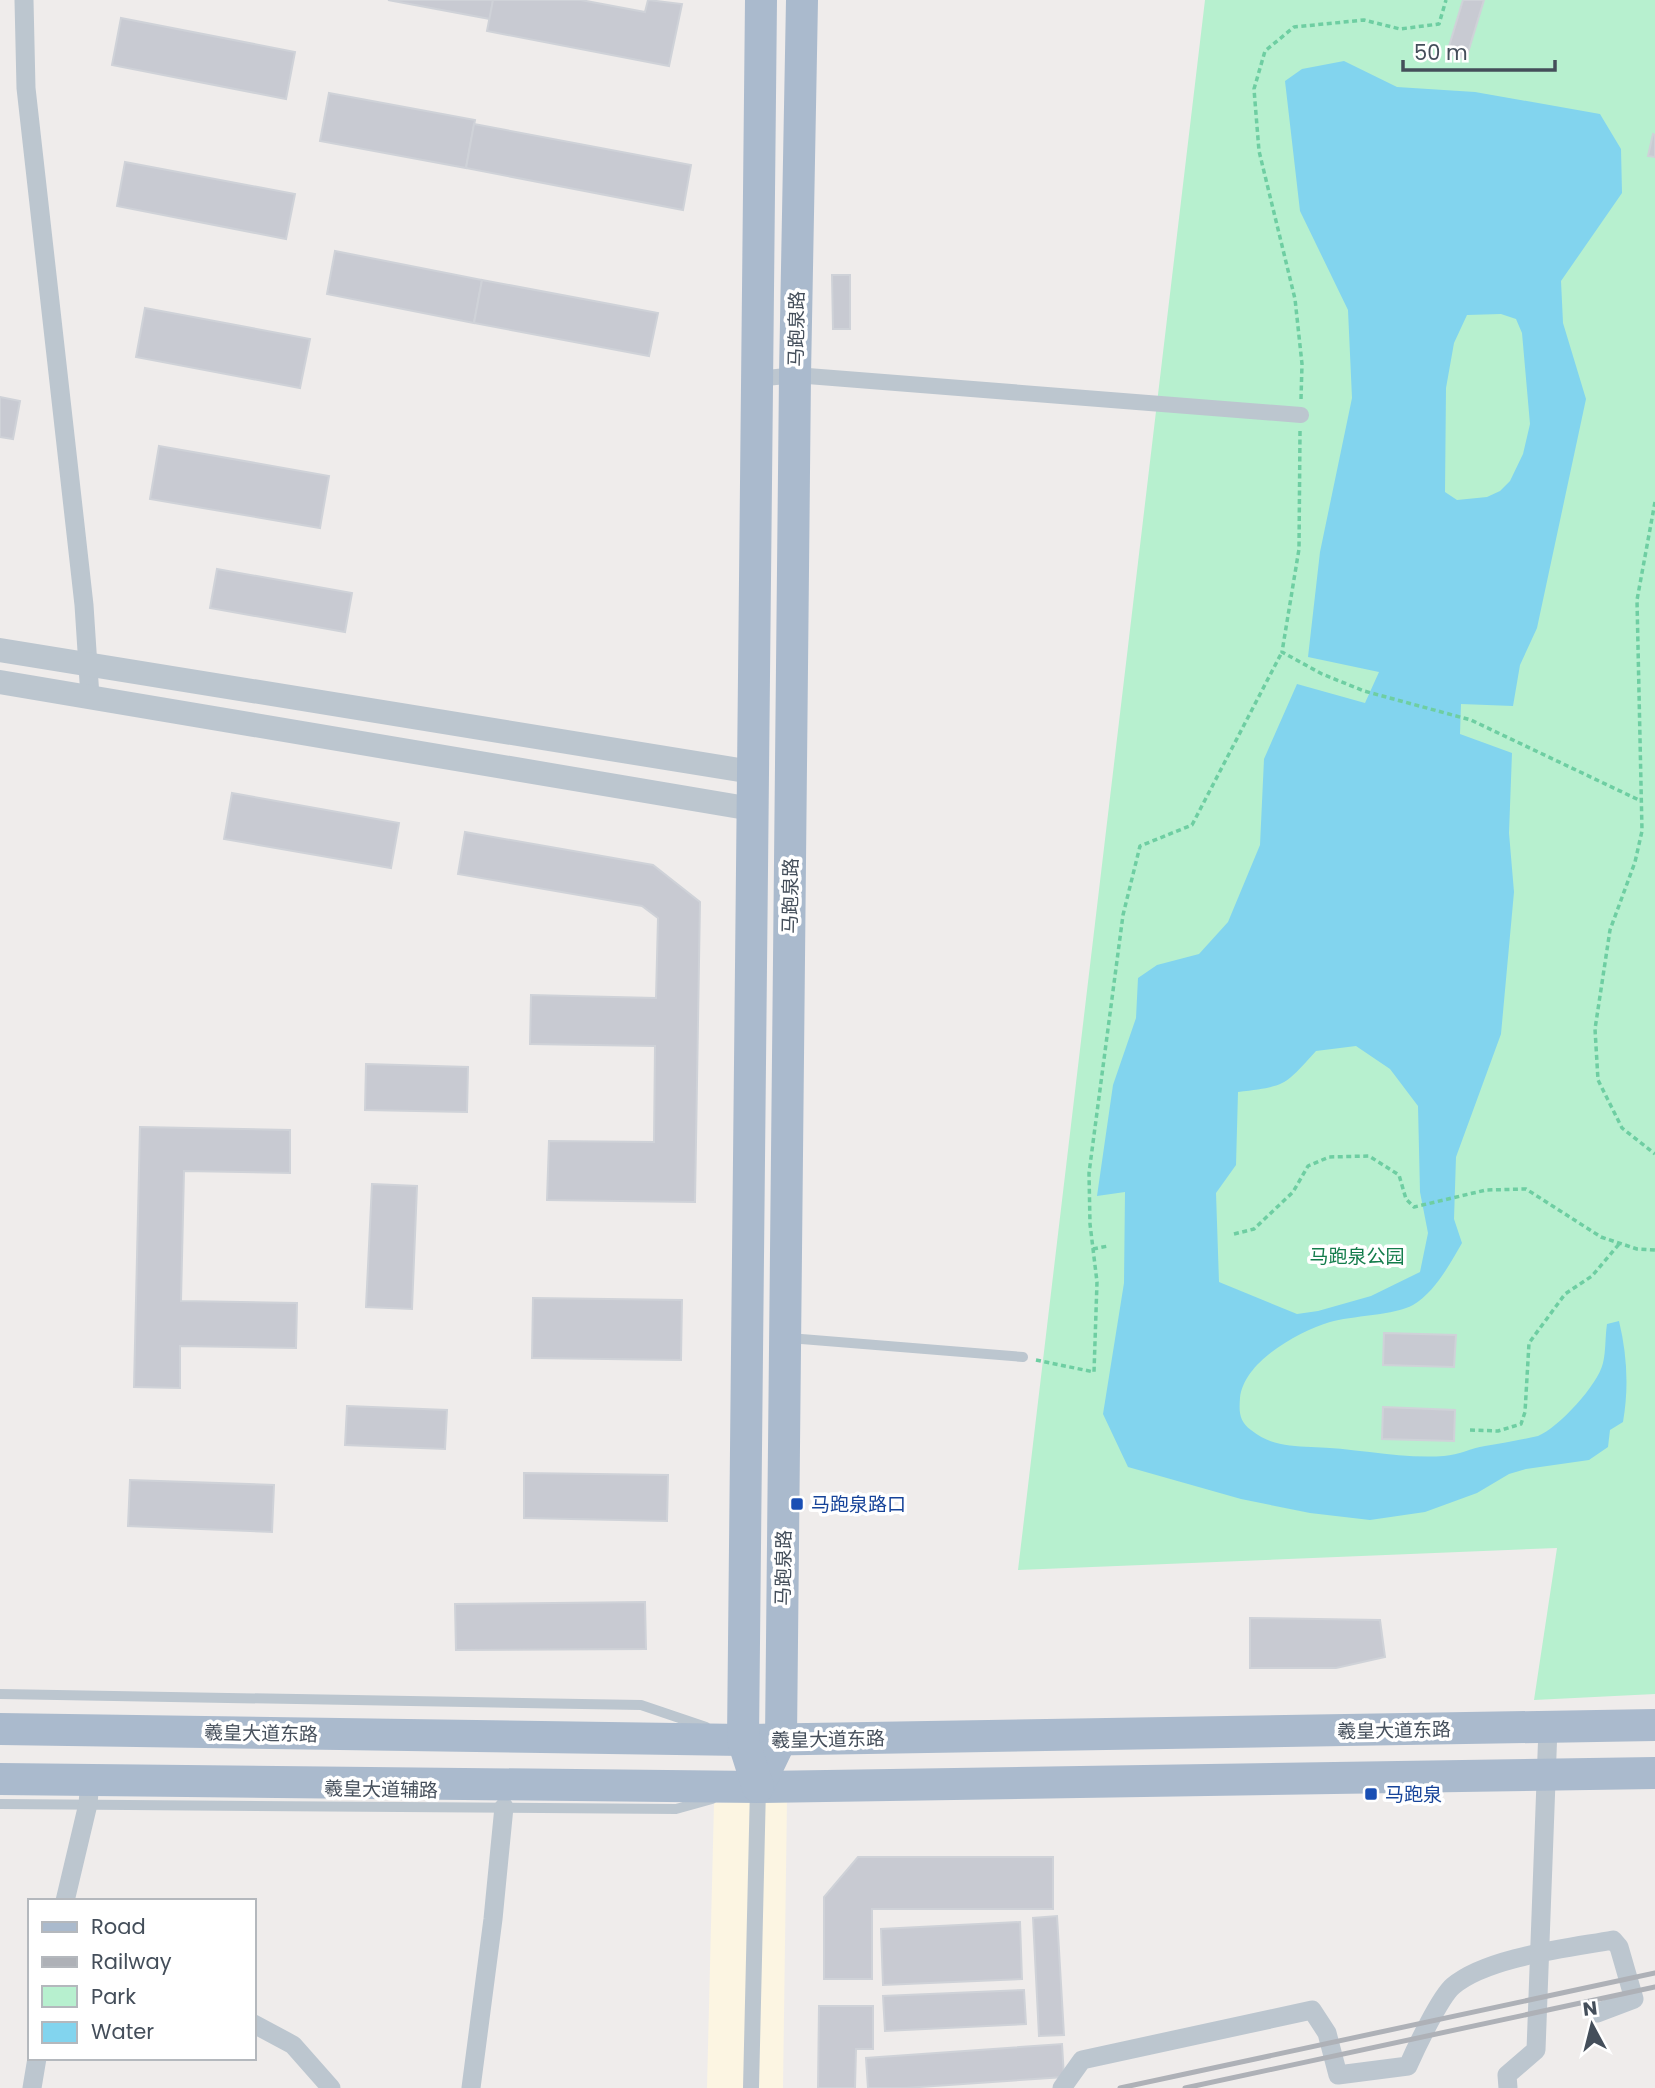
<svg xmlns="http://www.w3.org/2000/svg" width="1655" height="2088" viewBox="0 0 1655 2088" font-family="Poppins,'Noto Sans SC',sans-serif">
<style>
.commercial{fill:#fcf5e2}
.green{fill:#b7f0cf}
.water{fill:#82d4ee;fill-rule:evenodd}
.building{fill:#c8cad2;stroke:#cfd2d8;stroke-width:2}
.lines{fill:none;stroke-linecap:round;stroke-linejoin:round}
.path{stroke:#6ecea2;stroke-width:3.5;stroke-dasharray:5 3.5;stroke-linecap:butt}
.service{stroke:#bcc6cf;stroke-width:10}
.pedestrian{stroke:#bcc6cf;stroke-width:16}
.minor{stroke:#bcc6cf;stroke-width:19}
.tertiary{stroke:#bcc6cf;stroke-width:24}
.primary{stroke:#aabacd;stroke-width:32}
.rail{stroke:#aeb1b7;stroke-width:5}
.transit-dot{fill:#1a4fb4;stroke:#fff;stroke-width:2.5}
.labels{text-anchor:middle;stroke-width:7;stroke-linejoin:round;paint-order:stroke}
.street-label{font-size:19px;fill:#444e5a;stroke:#fff}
.park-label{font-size:19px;fill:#137c4b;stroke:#fff}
.transit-label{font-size:19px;fill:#164399;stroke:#fff;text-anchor:start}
</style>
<rect width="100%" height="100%" fill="#efeceb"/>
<path class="commercial" d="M787,1799L783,2088H707L714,1803Z"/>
<path class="green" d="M1205,0H1655V1694L1534,1700L1557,1548L1018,1570Z"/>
<path class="water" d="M1344,61L1397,87L1475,92L1600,114L1621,149L1622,193L1561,281L1563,323L1586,399L1537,628L1520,665L1513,706L1461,704L1460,734L1512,753L1509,833L1514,892L1501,1034L1456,1157L1454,1219L1462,1243C1449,1265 1436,1291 1413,1305C1396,1315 1350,1316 1330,1322C1298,1332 1244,1361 1240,1398C1239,1412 1239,1421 1251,1430C1269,1445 1289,1446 1311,1447C1356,1448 1399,1459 1444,1456C1459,1455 1471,1448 1485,1446C1503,1443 1520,1440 1538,1436C1558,1428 1598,1385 1603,1363C1606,1351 1605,1337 1607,1324L1619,1321C1627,1354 1629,1388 1623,1422L1610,1430L1608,1447L1589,1460L1526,1469L1509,1474L1477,1493L1425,1512L1370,1520L1310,1513L1241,1499L1128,1467L1103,1414L1124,1283L1125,1192L1097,1196L1113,1085L1136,1018L1138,978L1157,965L1199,954L1228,922L1260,845L1264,759L1297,684L1365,703L1379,672L1308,657L1320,552L1352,398L1348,310L1300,211L1285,81L1302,69ZM1501,314L1516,319L1522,333L1530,424L1523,454L1510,481L1500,491L1487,497L1457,500L1445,492L1446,388L1454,343L1467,315ZM1356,1046L1390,1069L1418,1106L1420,1192L1428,1233L1420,1272L1371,1296L1318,1311L1297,1314L1219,1282L1216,1193L1236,1165L1238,1092C1287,1086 1284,1086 1316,1051Z"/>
<g class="building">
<path d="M388,0H493L490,19Z"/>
<path d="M493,0H581L645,12L648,0L682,4L669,66L487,31Z"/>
<path d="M1463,0H1484L1466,59L1447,53Z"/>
<path d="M121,18L295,52L286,99L112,65Z"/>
<path d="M329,93L475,120L466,168L320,141Z"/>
<path d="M474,124L691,165L683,210L466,168Z"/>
<path d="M1653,134L1655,135V157L1648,156Z"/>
<path d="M125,162L295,194L286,239L117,206Z"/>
<path d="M335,251L482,280L474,323L327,294Z"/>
<path d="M832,275H850V329H833Z"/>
<path d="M482,280L658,313L649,356L474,323Z"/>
<path d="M145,308L310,339L300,388L136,357Z"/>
<path d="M0,397L20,401L13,439L0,437Z"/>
<path d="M159,446L329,476L320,528L150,499Z"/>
<path d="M217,569L352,593L345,632L210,608Z"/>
<path d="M232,793L399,823L391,868L224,839Z"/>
<path d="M465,832L653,865L700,902L695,1202L547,1200L549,1141L654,1142L655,1046L530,1044L531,995L656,998L658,918L642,906L458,874Z"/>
<path d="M366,1064L468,1067L467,1112L365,1110Z"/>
<path d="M140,1127L290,1130V1173L184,1171L181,1301L297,1303L296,1348L180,1346V1388L134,1387Z"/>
<path d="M372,1184L417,1186L412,1309L366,1307Z"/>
<path d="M533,1298L682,1300L681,1360L532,1358Z"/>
<path d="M1384,1333L1456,1335L1454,1367L1383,1365Z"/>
<path d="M347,1406L447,1410L445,1449L345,1445Z"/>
<path d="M1383,1407L1455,1410L1454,1441L1382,1439Z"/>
<path d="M524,1473L668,1475L667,1521L524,1518Z"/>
<path d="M130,1480L274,1485L272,1532L128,1526Z"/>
<path d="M645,1602L646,1649L456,1650L455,1604Z"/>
<path d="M1250,1618L1380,1620L1385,1657L1336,1668H1250Z"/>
<path d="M858,1857H1053V1909H872V1979H824V1897Z"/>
<path d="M1057,1916L1064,2035L1039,2036L1033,1918Z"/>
<path d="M1020,1922L1022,1979L883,1985L881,1929Z"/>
<path d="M1024,1990L1026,2024L885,2031L883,1996Z"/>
<path d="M819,2006H873V2049H856L855,2088H818Z"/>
<path d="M1062,2044L1064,2077L905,2088H868L866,2058Z"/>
</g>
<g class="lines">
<g class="path">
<path d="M1301,399L1302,364L1295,299L1259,151L1254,89L1265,51L1294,27L1364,20L1400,29L1439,24L1446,0"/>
<path d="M1300,431L1299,549L1282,652L1322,674L1364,691L1471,720L1641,801"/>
<path d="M1655,502L1637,600L1642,831L1635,862L1610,930L1595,1029L1598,1080L1622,1128L1655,1154"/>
<path d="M1234,1234L1254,1229L1293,1192L1308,1166L1329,1157L1369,1156L1399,1175L1406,1199L1414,1207L1486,1190L1526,1189L1601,1237L1637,1249L1655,1250"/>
<path d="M1093,1249L1108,1246"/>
<path d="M1036,1360L1094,1372L1097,1282L1090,1224L1089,1173L1123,915L1140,846L1192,825L1282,652"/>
<path d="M1470,1430L1498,1431L1521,1424L1525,1412L1529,1343L1565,1294L1592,1276L1620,1243"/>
</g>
<g class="service">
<path d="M789,1338L1023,1357"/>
<path d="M0,1694L641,1705L706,1727"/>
<path d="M0,1804L676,1809L712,1799"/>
</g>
<g class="pedestrian">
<path d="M757,379L795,375L1301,415"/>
<path d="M751,2088L758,1787"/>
</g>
<g class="minor">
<path d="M24,0L26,88L84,605L90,697"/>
<path d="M65,1901L88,1804L90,1780"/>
<path d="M254,2024L293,2045L331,2088"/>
<path d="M32,2088L37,2058"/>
<path d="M471,2088L493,1919L504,1807"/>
<path d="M1062,2088L1082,2060L1312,2010L1327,2033L1338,2075L1408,2066C1416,2048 1440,1997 1453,1986C1487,1957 1569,1948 1613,1940L1619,1947L1634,1999L1597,2013"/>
<path d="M1508,2088L1507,2075L1536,2050L1548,1728"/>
</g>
<g class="tertiary">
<path d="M0,650L752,772"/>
<path d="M0,682L752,809"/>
</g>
<g class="primary">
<path d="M0,1729L743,1740L1655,1725"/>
<path d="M0,1779L758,1787L1655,1773"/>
<path d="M758,1787L781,1739L795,375L802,0"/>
<path d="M758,1787L743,1740L761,0"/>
</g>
<g class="rail">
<path d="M1120,2088L1655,1973"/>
<path d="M1185,2088L1655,1987"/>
</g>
</g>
<g class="transit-dot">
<rect x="790" y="1497" width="14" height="14" rx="3.5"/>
<rect x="1364" y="1787" width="14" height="14" rx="3.5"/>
</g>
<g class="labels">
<g class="street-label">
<text transform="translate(796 329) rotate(-89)" y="7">马跑泉路</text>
<text transform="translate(790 896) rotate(-89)" y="7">马跑泉路</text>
<text transform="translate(783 1568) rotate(-89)" y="7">马跑泉路</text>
<text transform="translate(1394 1730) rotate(-1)" y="7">羲皇大道东路</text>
<text transform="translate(261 1733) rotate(1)" y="7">羲皇大道东路</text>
<text transform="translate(828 1739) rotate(-1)" y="7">羲皇大道东路</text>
<text transform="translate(381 1789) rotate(1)" y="7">羲皇大道辅路</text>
</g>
<g class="park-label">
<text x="1357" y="1263">马跑泉公园</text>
</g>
<g class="transit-label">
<text x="811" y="1511">马跑泉路口</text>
<text x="1385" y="1801">马跑泉</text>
</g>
</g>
<rect x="28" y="1899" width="228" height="161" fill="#ffffff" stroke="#b4b8bd" stroke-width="2"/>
<rect x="42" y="1922" width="35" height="10" fill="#aabacd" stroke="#b4b8bd" stroke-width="2"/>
<text x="91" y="1934" font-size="21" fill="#444e5a">Road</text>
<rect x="42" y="1957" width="35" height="10" fill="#aeb1b7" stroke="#b4b8bd" stroke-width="2"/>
<text x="91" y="1969" font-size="21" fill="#444e5a">Railway</text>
<rect x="42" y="1986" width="35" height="21" fill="#b7f0cf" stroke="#b4b8bd" stroke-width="2"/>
<text x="91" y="2004" font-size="21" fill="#444e5a">Park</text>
<rect x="42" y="2022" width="35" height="21" fill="#82d4ee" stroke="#b4b8bd" stroke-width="2"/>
<text x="91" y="2039" font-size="21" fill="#444e5a">Water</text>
<g transform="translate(1592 2025) rotate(353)" stroke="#ffffff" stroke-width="5" paint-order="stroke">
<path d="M0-5L12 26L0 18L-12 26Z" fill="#444e5a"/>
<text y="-10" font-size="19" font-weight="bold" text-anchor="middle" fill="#444e5a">N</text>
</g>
<path d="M1403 60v10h152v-10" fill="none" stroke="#444e5a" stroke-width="3.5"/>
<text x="1414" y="60" font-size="21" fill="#444e5a" stroke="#ffffff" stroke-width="5" paint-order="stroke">50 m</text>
</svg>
